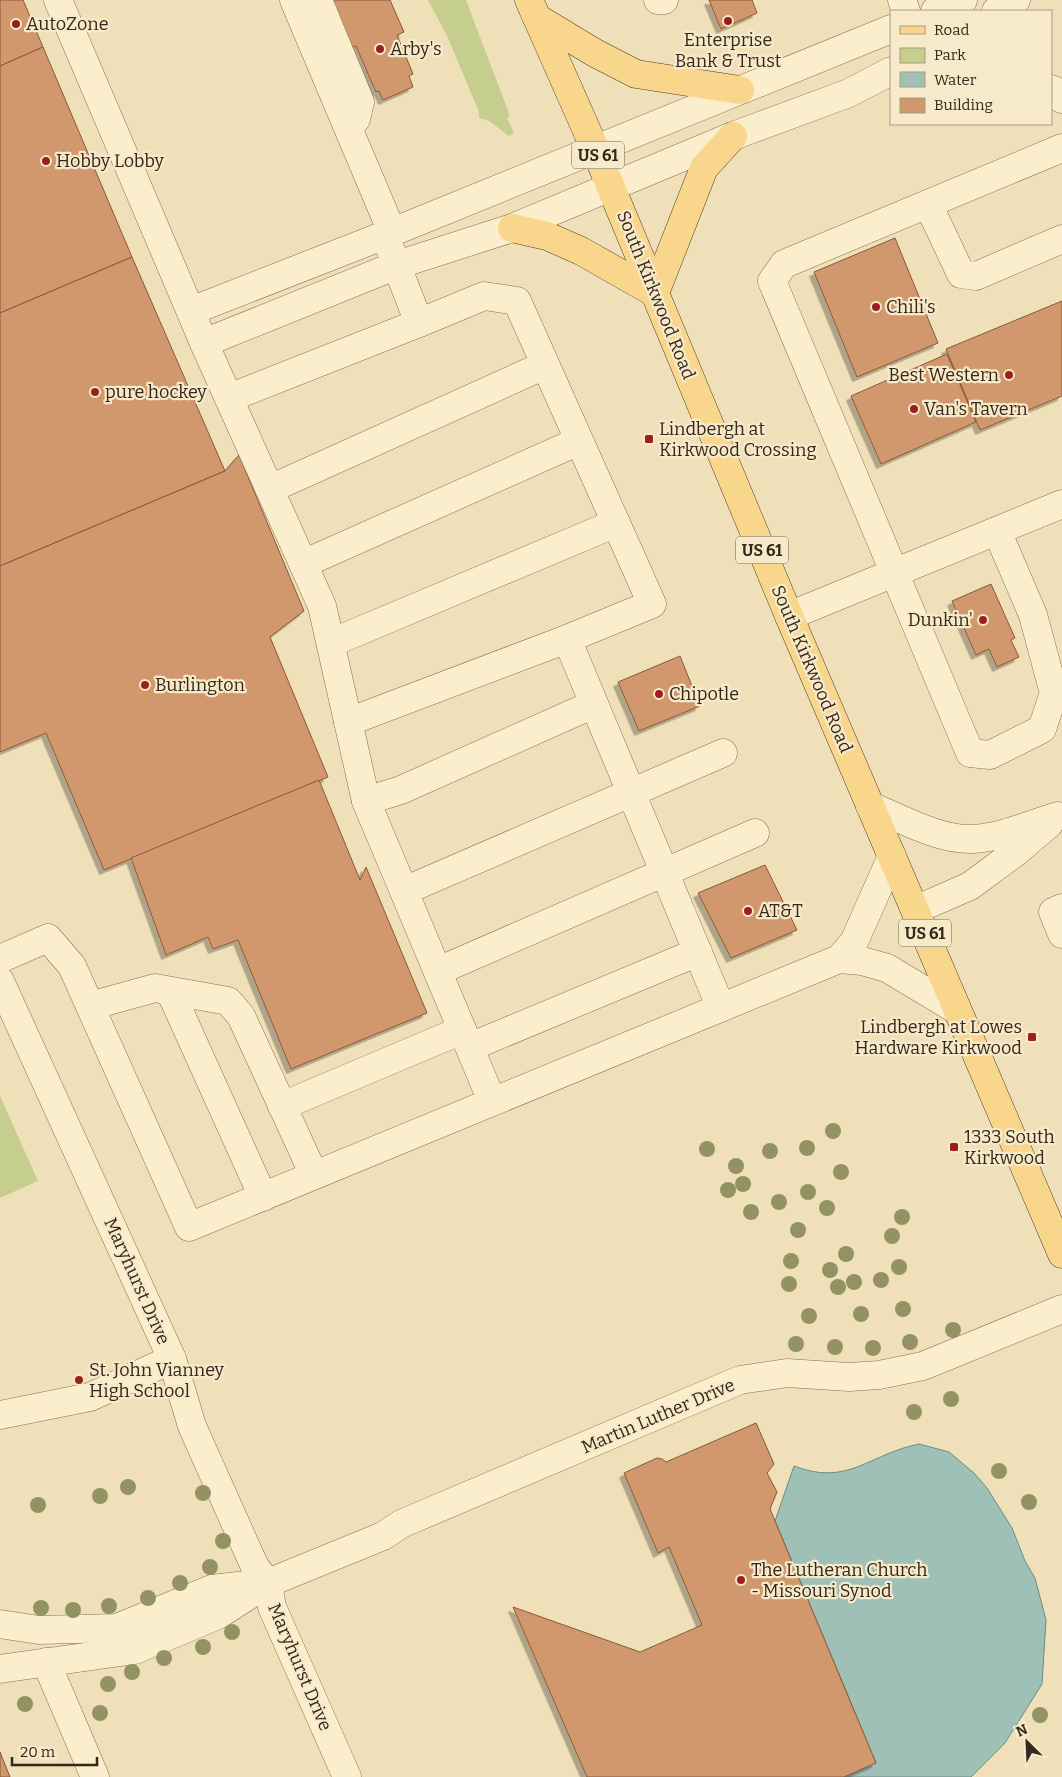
<svg xmlns="http://www.w3.org/2000/svg" width="1062" height="1777" viewBox="0 0 1062 1777" font-family="Bitter,serif">
<style>
.green{fill:#c6ce8e}
.water{fill:#9fc0b7;stroke:#668e84}
.building{fill:#d1976d;stroke:#885838;filter:url(#shadow)}
.lines{fill:none;stroke-linecap:round;stroke-linejoin:round}
.minor-casing{stroke:#886f53;stroke-width:29}
.major-casing{stroke:#543d28;stroke-width:29}
.minor{stroke:#fbeecd;stroke-width:28}
.major{stroke:#f8d78d;stroke-width:28}
.tree{fill:#929265}
.poi-dot{fill:#9a2020;stroke:#f7eaca;stroke-width:2}
.labels{text-anchor:middle;stroke-width:4.5;stroke-linejoin:round;paint-order:stroke}
.shield{fill:#f7eaca;stroke:#6f624e;stroke-width:1}
.shield-label{font-size:16px;font-weight:bold;fill:#352719}
.poi-label{font-size:18px;fill:#352719;stroke:#f7eaca;text-anchor:start}
.street-label{font-size:18px;fill:#352719;stroke:#f7eaca}
</style>
<defs>
<filter id="shadow"><feDropShadow dx="-4.5" dy="4.5" stdDeviation="0" flood-color="#0004"/></filter>
</defs>
<rect width="100%" height="100%" fill="#f0e0ba"/>
<g class="green">
<path d="M428,0H466L510,116L507,118L514,133L509,136L489,121L479,118V112L448,38Z"/>
<path d="M0,1096L38,1181L0,1198Z"/>
</g>
<path class="water" d="M919,1444L949,1452L974,1473L987,1488L1012,1528L1025,1561L1035,1578L1046,1620L1042,1684L1005,1743L971,1777H844L876,1763L775,1521L794,1466C848,1487 869,1454 919,1444Z"/>
<g class="building">
<path d="M0,0H23L43,47L0,66Z"/>
<path d="M333,0H390L404,32L397,35L413,74L409,76L413,87L383,100L379,91L376,92L356,46L345,51Z"/>
<path d="M709,0H752L757,13L721,29Z"/>
<path d="M43,47L132,257L0,313V66Z"/>
<path d="M895,238L938,343L857,377L814,272Z"/>
<path d="M132,257L225,471L0,566V313Z"/>
<path d="M1062,301V396L980,430L946,349Z"/>
<path d="M947,354L976,422L881,464L851,396Z"/>
<path d="M239,455L304,611L270,637L328,777L104,870L46,733L0,752V566L225,471Z"/>
<path d="M991,584L1015,638L1011,640L1019,657L997,667L989,649L976,655L952,601Z"/>
<path d="M680,656L700,706L639,731L618,682Z"/>
<path d="M319,780L360,880L366,867L427,1013L291,1069L238,940L213,949L208,937L166,955L131,858Z"/>
<path d="M765,865L797,930L731,958L698,893Z"/>
<path d="M756,1423L774,1464L767,1473L777,1492L770,1509L876,1763L844,1777H587L513,1607L640,1652L702,1625L669,1547L658,1553L624,1473L657,1458L662,1459L666,1462Z"/>
<path d="M0,1752L10,1777H0Z"/>
</g>
<g class="lines">
<defs>
<g id="minor">
<path d="M58,0L204,343L322,606L366,801L492,1101"/>
<path d="M294,0L392,232"/>
<path d="M318,0L360,102L356,119L347,124"/>
<path d="M658,0H664"/>
<path d="M902,0L906,11"/>
<path d="M935,11L963,0"/>
<path d="M996,11L1016,0"/>
<path d="M1051,89L1058,92L1062,99"/>
<path d="M928,204L961,274L976,276L1062,239"/>
<path d="M385,235L419,323L484,296L517,301L652,604L567,639L721,1008"/>
<path d="M191,311L385,235L891,29"/>
<path d="M204,343L397,265L512,228L733,136L849,93L891,71"/>
<path d="M229,398L419,323"/>
<path d="M270,489L545,365"/>
<path d="M997,531L1033,615L1054,693L1042,729L990,755L970,753L772,281L784,264L1062,148"/>
<path d="M303,564L579,441"/>
<path d="M789,616L1062,504"/>
<path d="M331,643L616,523"/>
<path d="M348,722L567,639"/>
<path d="M366,801L401,790L594,704"/>
<path d="M870,806C901,818 938,840 972,839C1001,838 1031,824 1058,816"/>
<path d="M404,891L723,753"/>
<path d="M1062,908L1053,912L1062,934"/>
<path d="M915,910L970,886L1016,852L1049,824"/>
<path d="M0,959L48,938L72,966L189,1227L839,959L854,942L892,856"/>
<path d="M839,959L862,961L887,968L957,1010"/>
<path d="M438,971L755,833"/>
<path d="M0,981L172,1359L192,1426L255,1567L268,1583L272,1607L347,1777"/>
<path d="M170,991L263,1197"/>
<path d="M90,1006L155,988L228,1001L241,1016L314,1175"/>
<path d="M470,1047L698,952"/>
<path d="M282,1106L462,1030"/>
<path d="M0,1415L90,1397L172,1359"/>
<path d="M0,1624L39,1630L117,1628L212,1589L264,1583"/>
<path d="M46,1662L95,1777"/>
<path d="M0,1669L135,1650L218,1615L268,1583L383,1536L401,1524L740,1380L787,1373L849,1377L879,1375L923,1366L1062,1309"/>
</g>
<g id="major">
<path d="M529,0L595,149L789,616L1062,1254"/>
<path d="M537,18L595,53L636,74L740,90"/>
<path d="M512,228L547,236L581,251L655,293"/>
<path d="M655,293L704,168L733,136"/>
</g>
</defs>
<use href="#minor" class="minor-casing"/>
<use href="#major" class="major-casing"/>
<use href="#minor" class="minor"/>
<use href="#major" class="major"/>
</g>
<g class="tree">
<circle cx="833" cy="1131" r="8"/>
<circle cx="807" cy="1148" r="8"/>
<circle cx="707" cy="1149" r="8"/>
<circle cx="770" cy="1151" r="8"/>
<circle cx="736" cy="1166" r="8"/>
<circle cx="841" cy="1172" r="8"/>
<circle cx="743" cy="1184" r="8"/>
<circle cx="728" cy="1190" r="8"/>
<circle cx="808" cy="1192" r="8"/>
<circle cx="779" cy="1202" r="8"/>
<circle cx="827" cy="1208" r="8"/>
<circle cx="751" cy="1212" r="8"/>
<circle cx="902" cy="1217" r="8"/>
<circle cx="798" cy="1230" r="8"/>
<circle cx="892" cy="1236" r="8"/>
<circle cx="846" cy="1254" r="8"/>
<circle cx="791" cy="1261" r="8"/>
<circle cx="899" cy="1267" r="8"/>
<circle cx="830" cy="1270" r="8"/>
<circle cx="881" cy="1280" r="8"/>
<circle cx="854" cy="1282" r="8"/>
<circle cx="789" cy="1284" r="8"/>
<circle cx="838" cy="1287" r="8"/>
<circle cx="903" cy="1309" r="8"/>
<circle cx="861" cy="1314" r="8"/>
<circle cx="809" cy="1316" r="8"/>
<circle cx="953" cy="1330" r="8"/>
<circle cx="910" cy="1342" r="8"/>
<circle cx="796" cy="1344" r="8"/>
<circle cx="835" cy="1347" r="8"/>
<circle cx="873" cy="1348" r="8"/>
<circle cx="951" cy="1399" r="8"/>
<circle cx="914" cy="1412" r="8"/>
<circle cx="999" cy="1471" r="8"/>
<circle cx="128" cy="1487" r="8"/>
<circle cx="203" cy="1493" r="8"/>
<circle cx="100" cy="1496" r="8"/>
<circle cx="1029" cy="1502" r="8"/>
<circle cx="38" cy="1505" r="8"/>
<circle cx="223" cy="1541" r="8"/>
<circle cx="210" cy="1567" r="8"/>
<circle cx="180" cy="1583" r="8"/>
<circle cx="148" cy="1598" r="8"/>
<circle cx="109" cy="1606" r="8"/>
<circle cx="41" cy="1608" r="8"/>
<circle cx="73" cy="1610" r="8"/>
<circle cx="232" cy="1632" r="8"/>
<circle cx="203" cy="1647" r="8"/>
<circle cx="164" cy="1658" r="8"/>
<circle cx="132" cy="1672" r="8"/>
<circle cx="108" cy="1684" r="8"/>
<circle cx="25" cy="1704" r="8"/>
<circle cx="100" cy="1713" r="8"/>
<circle cx="1040" cy="1715" r="8"/>
</g>
<g class="poi-dot">
<circle cx="728" cy="21" r="5"/>
<circle cx="16" cy="24" r="5"/>
<circle cx="380" cy="49" r="5"/>
<circle cx="46" cy="161" r="5"/>
<circle cx="876" cy="307" r="5"/>
<circle cx="1009" cy="375" r="5"/>
<circle cx="95" cy="392" r="5"/>
<circle cx="914" cy="409" r="5"/>
<rect x="644" y="434" width="10" height="10" rx="2.5"/>
<circle cx="983" cy="620" r="5"/>
<circle cx="145" cy="685" r="5"/>
<circle cx="659" cy="694" r="5"/>
<circle cx="748" cy="911" r="5"/>
<rect x="1027" y="1032" width="10" height="10" rx="2.5"/>
<rect x="949" y="1142" width="10" height="10" rx="2.5"/>
<circle cx="79" cy="1380" r="5"/>
<circle cx="741" cy="1580" r="5"/>
</g>
<g class="labels">
<g class="shield">
<rect x="572" y="141.5" width="52" height="27" rx="4"/>
<rect x="736" y="536.5" width="52" height="27" rx="4"/>
<rect x="899" y="919.5" width="52" height="27" rx="4"/>
</g>
<g class="shield-label">
<text x="598" y="161">US 61</text>
<text x="762" y="556">US 61</text>
<text x="925" y="939">US 61</text>
</g>
<g class="poi-label">
<text x="26" y="30">AutoZone</text>
<text x="728" y="46" text-anchor="middle">Enterprise<tspan x="728" dy="21">Bank &amp; Trust</tspan></text>
<text x="390" y="55">Arby's</text>
<text x="56" y="167">Hobby Lobby</text>
<text x="886" y="313">Chili's</text>
<text x="999" y="381" text-anchor="end">Best Western</text>
<text x="105" y="398">pure hockey</text>
<text x="924" y="415">Van's Tavern</text>
<text x="659" y="435">Lindbergh at<tspan x="659" dy="21">Kirkwood Crossing</tspan></text>
<text x="973" y="626" text-anchor="end">Dunkin'</text>
<text x="155" y="691">Burlington</text>
<text x="669" y="700">Chipotle</text>
<text x="758" y="917">AT&amp;T</text>
<text x="1022" y="1033" text-anchor="end">Lindbergh at Lowes<tspan x="1022" dy="21">Hardware Kirkwood</tspan></text>
<text x="964" y="1143">1333 South<tspan x="964" dy="21">Kirkwood</tspan></text>
<text x="89" y="1376">St. John Vianney<tspan x="89" dy="21">High School</tspan></text>
<text x="751" y="1576">The Lutheran Church<tspan x="751" dy="21">- Missouri Synod</tspan></text>
</g>
<g class="street-label">
<text transform="translate(656 295) rotate(68)" y="6">South Kirkwood Road</text>
<text transform="translate(812 669) rotate(67)" y="6">South Kirkwood Road</text>
<text transform="translate(137 1281) rotate(66)" y="6">Maryhurst Drive</text>
<text transform="translate(658 1416) rotate(-23)" y="6">Martin Luther Drive</text>
<text transform="translate(300 1667) rotate(67)" y="6">Maryhurst Drive</text>
</g>
</g>
<rect x="890" y="10" width="162" height="115" fill="#f7eaca" stroke="#a99c83"/>
<rect x="900" y="26" width="25" height="8" fill="#f8d78d" stroke="#a99c83"/>
<text x="934" y="35" font-size="15" fill="#352719">Road</text>
<rect x="900" y="48" width="25" height="15" fill="#c6ce8e" stroke="#a99c83"/>
<text x="934" y="60" font-size="15" fill="#352719">Park</text>
<rect x="900" y="72" width="25" height="15" fill="#9fc0b7" stroke="#a99c83"/>
<text x="934" y="85" font-size="15" fill="#352719">Water</text>
<rect x="900" y="98" width="25" height="15" fill="#d1976d" stroke="#a99c83"/>
<text x="934" y="110" font-size="15" fill="#352719">Building</text>
<g transform="translate(1027 1742) rotate(336)" stroke="#f7eaca" stroke-width="4" paint-order="stroke">
<path d="M0-4L9 19L0 12L-9 19Z" fill="#352719"/>
<text y="-8" font-size="14" font-weight="bold" text-anchor="middle" fill="#352719">N</text>
</g>
<path d="M12 1757v8h85v-8" fill="none" stroke="#352719" stroke-width="2.5"/>
<text x="20" y="1757" font-size="15" fill="#352719" stroke="#f7eaca" stroke-width="4" paint-order="stroke">20 m</text>
</svg>
